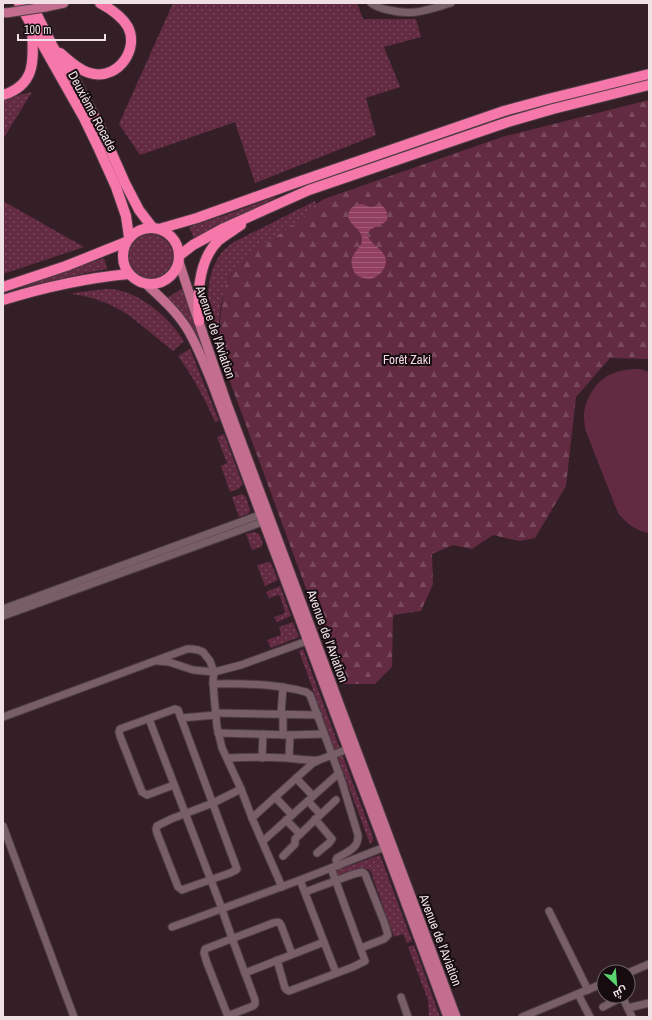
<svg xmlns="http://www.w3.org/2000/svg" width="652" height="1020" viewBox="0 0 652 1020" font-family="'Archivo Narrow',Cairo,sans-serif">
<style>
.grass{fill:url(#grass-dots)}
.forest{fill:url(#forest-firs)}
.pitch{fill:#622b41}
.water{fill:url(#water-rules)}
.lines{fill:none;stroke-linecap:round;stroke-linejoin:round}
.minor-casing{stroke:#4e3d43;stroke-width:9}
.major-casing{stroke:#4e3d43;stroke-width:11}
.highway-casing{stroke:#4e3d43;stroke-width:12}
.minor{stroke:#775e67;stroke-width:7}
.major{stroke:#c36d8f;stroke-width:9}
.highway{stroke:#f677aa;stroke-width:10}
.tram{stroke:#b2a1a7;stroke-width:1}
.major-bridge-casing{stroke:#4e3d43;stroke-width:11;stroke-linecap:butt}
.major-bridge{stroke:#c36d8f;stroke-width:9}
.labels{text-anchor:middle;stroke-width:4;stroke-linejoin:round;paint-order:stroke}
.street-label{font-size:13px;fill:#eee0e4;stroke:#160c10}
.park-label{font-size:13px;fill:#f1d8e0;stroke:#160c10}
</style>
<defs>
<pattern id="grass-dots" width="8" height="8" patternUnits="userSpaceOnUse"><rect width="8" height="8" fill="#622b41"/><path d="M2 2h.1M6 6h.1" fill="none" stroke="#79495c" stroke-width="1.8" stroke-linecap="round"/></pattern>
<pattern id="forest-firs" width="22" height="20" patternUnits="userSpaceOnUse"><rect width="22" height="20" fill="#622b41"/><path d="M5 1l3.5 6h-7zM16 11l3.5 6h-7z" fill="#79495c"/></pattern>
<pattern id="water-rules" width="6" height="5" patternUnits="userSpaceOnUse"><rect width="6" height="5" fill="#924062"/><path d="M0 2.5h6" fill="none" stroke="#a25b78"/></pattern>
</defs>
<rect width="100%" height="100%" fill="#341f27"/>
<g class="grass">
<path d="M173,3H357L363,19H416L421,37L384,47L400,87L366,98L376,135L255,183L235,122L140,155L119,124Z"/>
<path d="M32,92L3,139V99Z"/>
<path d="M274,197H275V198L194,238L189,227L226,215Z"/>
<path d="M3,201L84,247L3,274Z"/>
<path d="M315,201L316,204C308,213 299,222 289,229C263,246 235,256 225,288C219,306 219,327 217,346H214C214,335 210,324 209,313C206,286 210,257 234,242Z"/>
<circle cx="151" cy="256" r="22"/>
<path d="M104,258L107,269L86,273L19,288L20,286Z"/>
<path d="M183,288L214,377C207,361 201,343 192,327C185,317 175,308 167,298Z"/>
<path d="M106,289C136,288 168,316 184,341L173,351L130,316C112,304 94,297 72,294L73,293Z"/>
<path d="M190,349L219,421L215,422C205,399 193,377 178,356Z"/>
<path d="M224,434L243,485L240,486V488L230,492L221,466L227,463L217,437Z"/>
<path d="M242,494L246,497L250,510L248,514L239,517L232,497Z"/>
<path d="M255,532L259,534L263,544L261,547L252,550L246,534Z"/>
<path d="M268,562L271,563L278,580L265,586L257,565Z"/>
<path d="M280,586L291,616L277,622L274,617L283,614L285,612L280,596L278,595L269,598L266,592Z"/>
<path d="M293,622L299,637L271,648L267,640L281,635L279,627Z"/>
<path d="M303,649L340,749L335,751L299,651Z"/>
<path d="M342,754L373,837V841L370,844L337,755Z"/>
<path d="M380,855L412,941L407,943L403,934L394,937L371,872C369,870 369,869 366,869C360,868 344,876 337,878L335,871Z"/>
<path d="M414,945L440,1017H429L428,1000L408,947Z"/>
</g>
<path class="forest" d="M649,100V359L610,358L576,397L566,486L535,538L519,541L493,535L472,549L453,545L432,554L433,584L421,611L393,615L392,667L375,684H341L217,346L223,296L225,287L233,271L239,263L252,251L289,228L301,219L316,204L324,199L502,137Z"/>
<path class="pitch" d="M640,369L649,372V533C636,531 626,523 618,513L585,429C585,425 584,421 584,416C584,408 587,400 591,393C602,374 619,369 640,369Z"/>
<path class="water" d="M362,204L370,207L381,205C387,209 388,214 387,220C386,221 383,224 382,224C378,227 369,227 368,234C366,245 395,251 383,270C380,275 375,278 370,279C366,279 362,278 358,276C354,273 353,270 352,266C349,251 363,250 362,238C361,227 345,224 349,212C351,206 357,205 362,204Z"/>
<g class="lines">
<defs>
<g id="minor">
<path d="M371,3C376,7 383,9 389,10C414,16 427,10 451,3"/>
<path d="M3,609L265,513"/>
<path d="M3,616L268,520"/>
<path d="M157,661L169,662L193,670L214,672L241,665L307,641"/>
<path d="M213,684C244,683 276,684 306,692L310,695L342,782L358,835C359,849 346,852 337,858L336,860L338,866"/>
<path d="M215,713L318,715"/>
<path d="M281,714L283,687"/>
<path d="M3,717L187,649H192L198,650L203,652L210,661L214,672L213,681L214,695L217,727L222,748L241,789L252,818L282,887"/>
<path d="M181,718L216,715"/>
<path d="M149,719L222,909C232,940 244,970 255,1000V1004L253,1006L230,1015L227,1014L207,963L204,953L205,949L273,923C277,922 279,921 281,925L292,954"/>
<path d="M218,733L290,735L324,734"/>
<path d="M283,735V715"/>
<path d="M227,758C247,757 267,757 287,758C297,759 308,761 318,760"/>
<path d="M262,758L263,734"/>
<path d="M289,758L290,735"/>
<path d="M296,778L313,796"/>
<path d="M174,785L147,795L142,792L120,736L119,732L120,729L175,709L178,710L181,718L237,869L236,870L230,873L187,888L182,890L178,887L157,833L156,829L157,826L171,819L213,803L241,789"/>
<path d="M275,797L292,815"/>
<path d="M308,801L320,814"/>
<path d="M252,818L313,763L319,760L348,749"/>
<path d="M315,819L332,839L329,843L317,853"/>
<path d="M286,820L300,834"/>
<path d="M3,826L74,1017"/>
<path d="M263,841L339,773"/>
<path d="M283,856L295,844V839L297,837L336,800"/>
<path d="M300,880L336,973"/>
<path d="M305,892L354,874L362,872L365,874L384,922L388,935L384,939L361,948"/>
<path d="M549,911L588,990"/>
<path d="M172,927L300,880L385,847"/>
<path d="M277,960L285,988L287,990L289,991L353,967L365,961L331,868"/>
<path d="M245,973L324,942"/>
<path d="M628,973L649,964"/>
<path d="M578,994L590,1017"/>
<path d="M622,996L632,1017"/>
<path d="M401,997L408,1017"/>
<path d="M603,1007L622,997"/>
<path d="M628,1008L649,1003"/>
<path d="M522,1017L604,983"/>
</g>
<g id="major">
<path d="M45,7L64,3"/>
<path d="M179,262L192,302L226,401L456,1017"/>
<path d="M146,284C160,297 175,310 186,327C197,344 204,364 212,383L348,749L385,847L448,1017"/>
</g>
<g id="highway">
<path d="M19,3L84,118L97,145L116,187L126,216L129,237"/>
<path d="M31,3L53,47L76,82L101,129L125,183L139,210L152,227"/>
<path d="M60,53C70,61 81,72 94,74C119,78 139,49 128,27C122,16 111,9 100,3"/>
<path d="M3,95C38,84 33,57 32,28"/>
<circle cx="151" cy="256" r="28"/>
<path d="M159,229L197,218L295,183L504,111L548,99L649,74"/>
<path d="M180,255L193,245L224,228L309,190L508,122L553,109L649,85"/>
<path d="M3,287L66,266L126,242"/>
<path d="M3,300C45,287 86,278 129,274"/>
<path d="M199,321C197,294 198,261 218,241C225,235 234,230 241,225"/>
</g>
</defs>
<use href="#minor" class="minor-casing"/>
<use href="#major" class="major-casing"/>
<use href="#highway" class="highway-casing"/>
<use href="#minor" class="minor"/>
<use href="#major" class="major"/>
<use href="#highway" class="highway"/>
<path class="tram" d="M3,9L34,3"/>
<defs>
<path id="major-bridge" d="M6,13L45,7"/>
</defs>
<use href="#major-bridge" class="major-bridge-casing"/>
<use href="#major-bridge" class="major-bridge"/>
</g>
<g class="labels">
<g class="street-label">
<text transform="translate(93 111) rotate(62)" y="5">Deuxième Rocade</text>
<text transform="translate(216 332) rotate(71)" y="5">Avenue de l'Aviation</text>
<text transform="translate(328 636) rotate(70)" y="5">Avenue de l'Aviation</text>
<text transform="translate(441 940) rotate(69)" y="5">Avenue de l'Aviation</text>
</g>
<g class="park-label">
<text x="407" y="364">Forêt Zaki</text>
</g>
</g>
<rect width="652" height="1020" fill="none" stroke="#eee0e4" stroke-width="8"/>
<g transform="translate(616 984) rotate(154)"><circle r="19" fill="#160c10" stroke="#6c6165"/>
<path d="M0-3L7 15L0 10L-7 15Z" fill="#5ad56e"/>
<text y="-6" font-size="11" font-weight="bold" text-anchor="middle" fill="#eee0e4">ش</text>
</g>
<path d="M18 34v6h87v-6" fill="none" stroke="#eee0e4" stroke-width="2"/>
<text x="24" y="34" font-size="12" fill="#eee0e4" stroke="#160c10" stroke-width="3" paint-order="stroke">100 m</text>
</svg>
